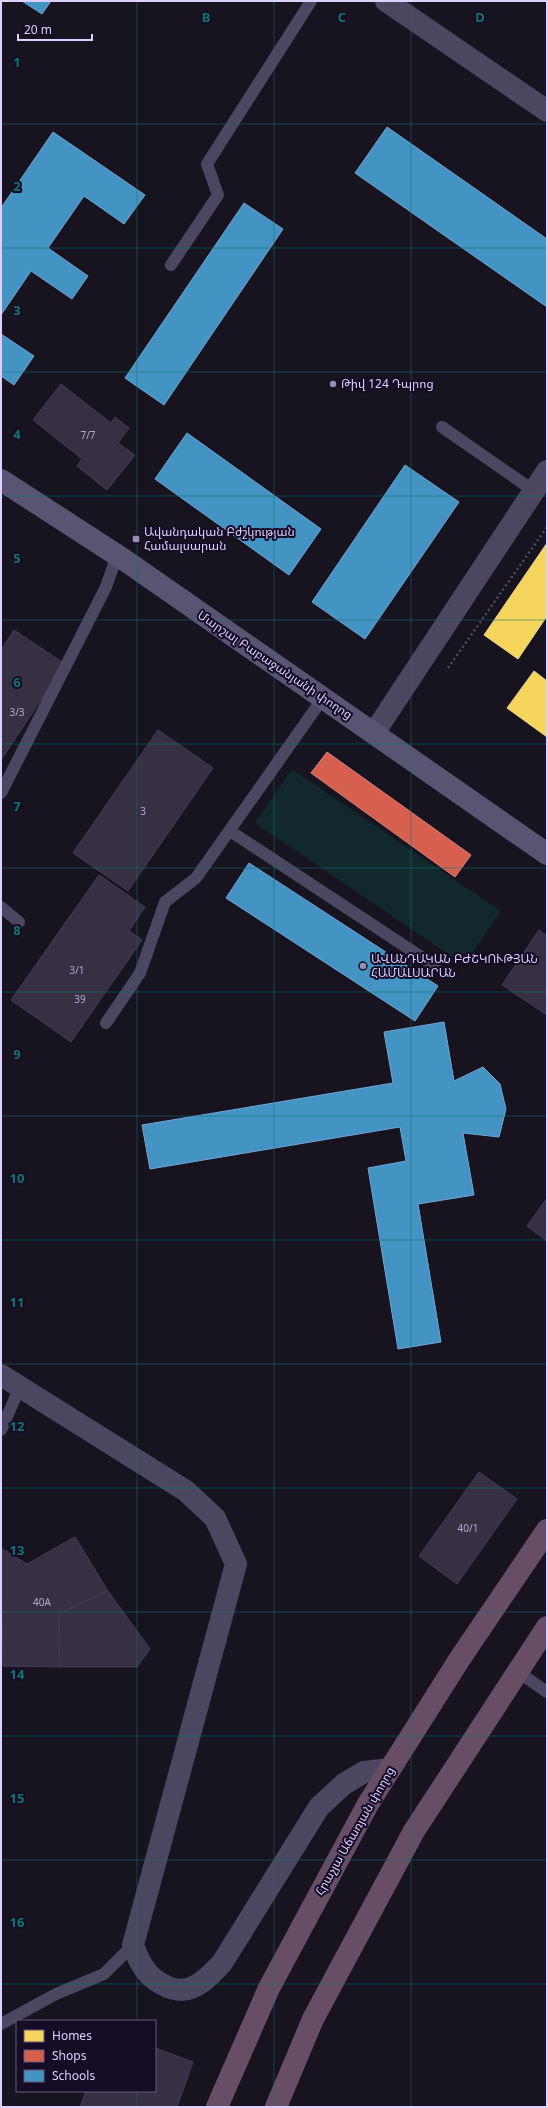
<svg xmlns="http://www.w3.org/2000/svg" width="548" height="2108" viewBox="0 0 548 2108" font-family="'Noto Sans','Noto Sans Armenian',sans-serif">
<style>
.green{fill:#11282d}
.homes{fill:#f6d55c;stroke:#eed48d}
.shops{fill:#d6604d;stroke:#d88282}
.schools{fill:#4393c3;stroke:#71a6d5}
.building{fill:#363042;stroke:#453c54}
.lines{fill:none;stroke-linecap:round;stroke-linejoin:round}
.path{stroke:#475162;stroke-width:2.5;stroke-dasharray:2 3;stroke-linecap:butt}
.lane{stroke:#4c4660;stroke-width:12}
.street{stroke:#4c4660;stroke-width:22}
.secondary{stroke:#5a5473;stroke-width:22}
.highway{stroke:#674e65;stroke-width:22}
.grid{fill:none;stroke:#0f766e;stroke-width:1;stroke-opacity:0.55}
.poi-dot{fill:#988eb1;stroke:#150d25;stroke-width:1.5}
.labels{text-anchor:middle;stroke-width:4;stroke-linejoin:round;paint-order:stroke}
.number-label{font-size:10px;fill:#b3a9d0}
.poi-label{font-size:12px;fill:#ddd1ff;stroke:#150d25;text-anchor:start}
.street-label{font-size:12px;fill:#ddd1ff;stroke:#150d25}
.grid-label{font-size:13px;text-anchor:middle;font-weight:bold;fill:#0f766e;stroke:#150d25;stroke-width:4;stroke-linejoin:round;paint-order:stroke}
</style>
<rect width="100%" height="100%" fill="#17131f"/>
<path class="green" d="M292,769L501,911L464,965L255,823Z"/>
<g class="homes">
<path d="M547,543V616L518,659L484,635Z"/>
<path d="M534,671L547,681V737L507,708Z"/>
</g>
<path class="shops" d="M327,752L471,855L455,877L311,773Z"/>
<g class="schools">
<path d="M22,1H51L42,14Z"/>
<path d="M387,127L547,239V307L355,173Z"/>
<path d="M53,132L145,195L124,224L84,196L48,248L88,276L72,299L31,271L1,315V208Z"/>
<path d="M244,203L283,229L164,405L125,378Z"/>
<path d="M1,334L34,356L14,385L1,376Z"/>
<path d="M187,433L321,529L289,575L155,479Z"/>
<path d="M405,465L459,502L365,639L312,602Z"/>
<path d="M249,863L438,986L415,1021L226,898Z"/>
<path d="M444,1022L454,1081L483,1067L500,1084L506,1109L499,1137L463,1133L474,1195L418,1204L441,1342L398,1349L368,1168L406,1161L400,1127L150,1169L142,1125L393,1083L384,1032Z"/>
</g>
<g class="building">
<path d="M61,384L111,423L115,417L129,428L118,443L135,455L107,490L77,466L82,459L33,420Z"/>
<path d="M14,630L65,664L1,760V650Z"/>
<path d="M158,730L213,768L128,891L73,853Z"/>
<path d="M99,875L145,907L129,931L142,940L71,1042L11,1000Z"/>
<path d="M539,930L547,936V1015L502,985Z"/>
<path d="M547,1198V1241L527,1226Z"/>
<path d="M479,1472L517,1499L457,1584L419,1556Z"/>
<path d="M75,1537L108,1591L59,1613L60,1667L3,1666L1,1548L27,1564Z"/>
<path d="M108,1591L150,1649L137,1667H60L59,1613Z"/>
<path d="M155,2048L193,2062L177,2107H80L86,2091H155Z"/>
</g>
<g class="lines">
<path class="path" d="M448,668L547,527"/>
<g class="lane">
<path d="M171,265L218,195L207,164L311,1"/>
<path d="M442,427L534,491"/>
<path d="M1,793L106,587L117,555"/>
<path d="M230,831L435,966"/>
<path d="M1,907L19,922"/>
<path d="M106,1023L140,973L165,902L196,878L323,698"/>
<path d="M1,1430L20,1387"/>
<path d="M517,1671L547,1692"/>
<path d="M1,2024L56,1994L104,1974L133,1945"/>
</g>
<g class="street">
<path d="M386,1L547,111"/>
<path d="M374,733L547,471"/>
<path d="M1,1375L186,1491L215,1518L236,1564L133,1945C136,1952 138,1959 142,1965C150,1980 174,1995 191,1988C204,1983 213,1972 222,1963L319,1807L344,1784L364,1772L390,1769"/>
</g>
<path class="secondary" d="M1,480L123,559L547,854"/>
<g class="highway">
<path d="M217,2107L269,1988L368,1804L459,1660L547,1530"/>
<path d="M276,2107L313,2019L414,1831L547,1627"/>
</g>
</g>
<path class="grid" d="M137,1V2021M274,1V2107M411,1V2107M1,124H547M1,248H547M1,372H547M1,496H547M1,620H547M1,744H547M1,868H547M1,992H547M1,1116H547M1,1240H547M1,1364H547M1,1488H547M1,1612H547M1,1736H547M1,1860H547M1,1984H547M137,2091V2107"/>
<g class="poi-dot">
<circle cx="333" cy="384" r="4"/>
<rect x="132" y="535" width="8" height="8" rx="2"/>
<circle cx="363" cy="966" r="4"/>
</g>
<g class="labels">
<g class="number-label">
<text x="88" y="439">7/7</text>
<text x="17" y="716">3/3</text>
<text x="143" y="815">3</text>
<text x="77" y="974">3/1</text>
<text x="80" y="1003">39</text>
<text x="468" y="1532">40/1</text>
<text x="42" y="1606">40А</text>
</g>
<g class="poi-label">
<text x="341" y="388">Թիվ 124 Դպրոց</text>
<text x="144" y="536">Ավանդական Բժշկության<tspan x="144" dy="14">Համալսարան</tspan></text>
<text x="371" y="963">ԱՎԱՆԴԱԿԱՆ ԲԺՇԿՈՒԹՅԱՆ<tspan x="371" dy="14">ՀԱՄԱԼՍԱՐԱՆ</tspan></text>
</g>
<g class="street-label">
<text transform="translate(275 665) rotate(34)" y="4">Մարշալ Բաբաջանյանի փողոց</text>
<text transform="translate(355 1831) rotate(-60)" y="4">Հրաչյա Աճառյան փողոց</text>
</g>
</g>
<g class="grid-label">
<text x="206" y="22">B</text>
<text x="342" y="22">C</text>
<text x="480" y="22">D</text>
<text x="17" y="67">1</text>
<text x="17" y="191">2</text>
<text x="17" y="315">3</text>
<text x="17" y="439">4</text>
<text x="17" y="563">5</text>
<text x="17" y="687">6</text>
<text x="17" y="811">7</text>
<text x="17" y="935">8</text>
<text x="17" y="1059">9</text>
<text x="17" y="1183">10</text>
<text x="17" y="1307">11</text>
<text x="17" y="1431">12</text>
<text x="17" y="1555">13</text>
<text x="17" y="1679">14</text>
<text x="17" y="1803">15</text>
<text x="17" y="1927">16</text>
</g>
<rect width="548" height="2108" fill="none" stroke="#ddd1ff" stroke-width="4"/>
<rect x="16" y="2020" width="140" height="72" fill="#150d25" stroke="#655b7c"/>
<rect x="24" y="2030" width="20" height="12" fill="#f6d55c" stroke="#655b7c"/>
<text x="52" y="2040" font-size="12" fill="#ddd1ff">Homes</text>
<rect x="24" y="2050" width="20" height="12" fill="#d6604d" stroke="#655b7c"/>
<text x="52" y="2060" font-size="12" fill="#ddd1ff">Shops</text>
<rect x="24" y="2070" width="20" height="12" fill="#4393c3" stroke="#655b7c"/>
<text x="52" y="2080" font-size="12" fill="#ddd1ff">Schools</text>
<path d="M18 34v6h74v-6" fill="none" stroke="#ddd1ff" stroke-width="2"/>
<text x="24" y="34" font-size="12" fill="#ddd1ff" stroke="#150d25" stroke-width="3" paint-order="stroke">20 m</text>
</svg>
